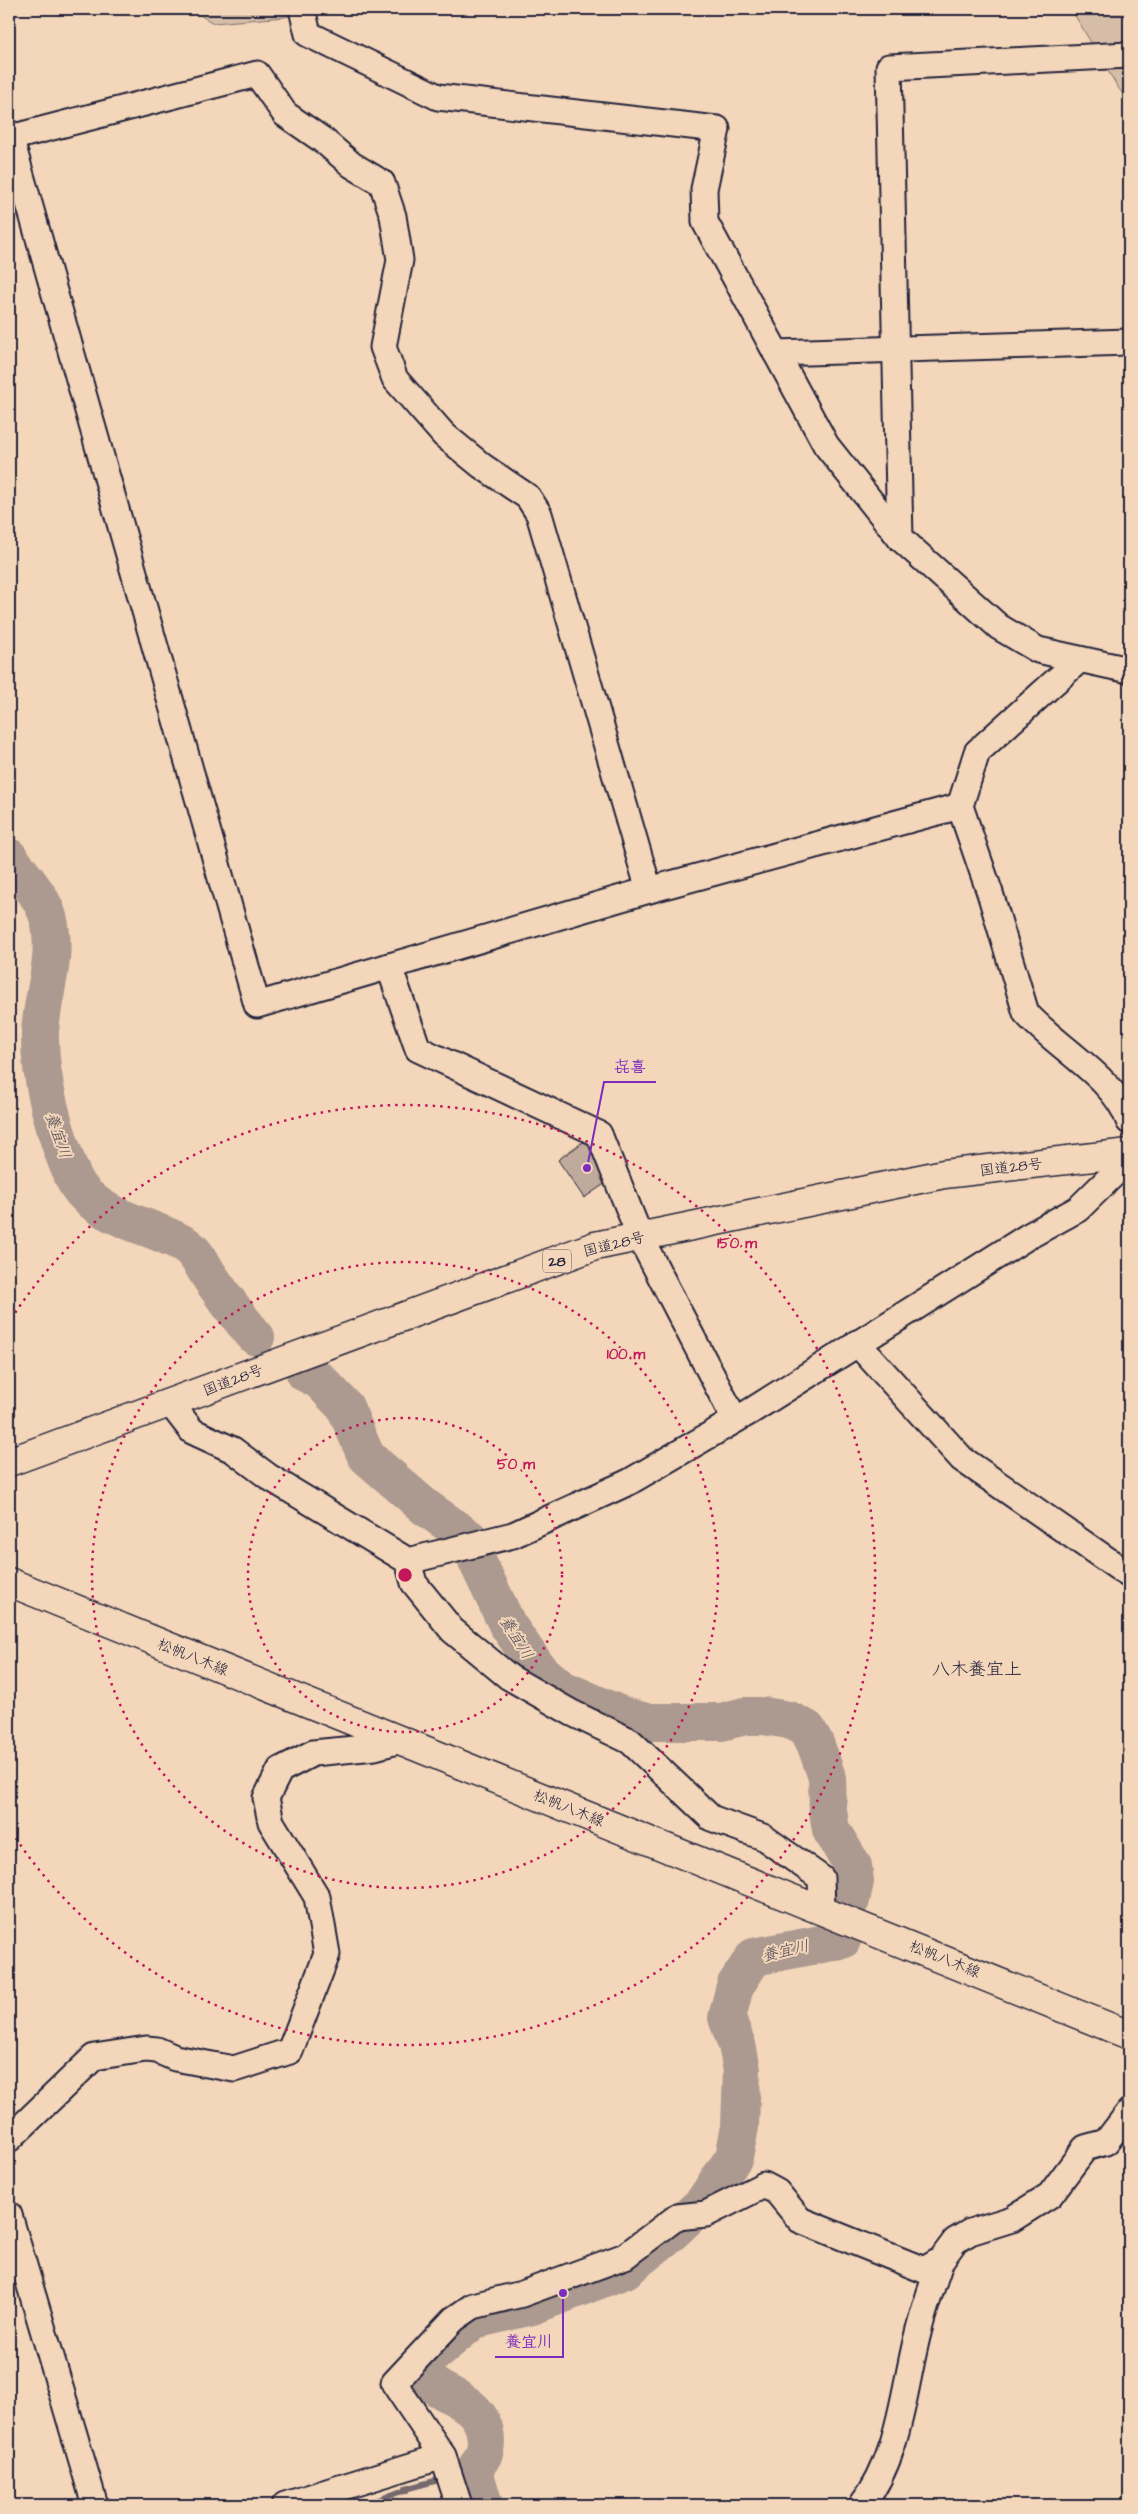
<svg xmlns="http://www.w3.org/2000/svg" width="1138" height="2514" viewBox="0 0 1138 2514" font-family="'Architects Daughter','Klee One',sans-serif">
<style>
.green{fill:#d6bda7;stroke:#7c7071}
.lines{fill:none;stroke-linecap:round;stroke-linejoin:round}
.stream{stroke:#75696d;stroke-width:6}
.river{stroke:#ac998f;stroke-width:38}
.building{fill:#c0aa9b;stroke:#22223b;filter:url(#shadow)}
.street-casing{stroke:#22223b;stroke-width:29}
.secondary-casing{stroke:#22223b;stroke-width:31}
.highway-casing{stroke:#22223b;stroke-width:31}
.street{stroke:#f4d7ba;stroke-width:25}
.secondary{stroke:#f4d7ba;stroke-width:28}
.highway{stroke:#f4d7ba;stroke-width:28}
.ring{fill:none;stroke:#c2185b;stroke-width:2.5;stroke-dasharray:2.5 5}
.labels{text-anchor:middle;stroke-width:4;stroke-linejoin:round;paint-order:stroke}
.shield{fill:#f4d7ba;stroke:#615861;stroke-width:1}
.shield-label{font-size:14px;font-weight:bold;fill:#22223b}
.street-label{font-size:15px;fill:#22223b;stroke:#f4d7ba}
.water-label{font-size:16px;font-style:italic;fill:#4b4654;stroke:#f4d7ba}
.quarter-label{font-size:18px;fill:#22223b;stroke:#f4d7ba}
.centre{fill:#c2185b;stroke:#f4d7ba;stroke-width:2.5}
.ring-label{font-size:15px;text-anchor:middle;font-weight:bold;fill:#c2185b;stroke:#f4d7ba;stroke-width:4;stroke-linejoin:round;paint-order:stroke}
.leader{fill:none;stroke:#7b2cbf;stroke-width:2}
.callout-dot{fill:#7b2cbf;stroke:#f4d7ba;stroke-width:2}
.callout-label{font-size:16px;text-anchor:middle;font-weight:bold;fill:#7b2cbf;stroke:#f4d7ba;stroke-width:4;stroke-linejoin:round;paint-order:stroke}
</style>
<defs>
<filter id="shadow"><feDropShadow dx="4.5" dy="-4.5" stdDeviation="0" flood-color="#0004"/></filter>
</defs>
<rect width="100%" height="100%" fill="#f4d7ba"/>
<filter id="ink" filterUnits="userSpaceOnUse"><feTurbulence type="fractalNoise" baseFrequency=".02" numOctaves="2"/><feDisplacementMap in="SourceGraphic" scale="10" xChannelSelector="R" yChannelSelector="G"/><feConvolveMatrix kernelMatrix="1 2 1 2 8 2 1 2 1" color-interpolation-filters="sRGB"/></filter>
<g filter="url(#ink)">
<g class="green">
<path d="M190,9H316L285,17L213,23Z"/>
<path d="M1071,9H1129V102L1117,86Z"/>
</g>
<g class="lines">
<g class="stream">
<path d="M456,2476L474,2471"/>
<path d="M365,2505L399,2492L406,2491L405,2489L446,2478"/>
</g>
<g class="river">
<path d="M9,857C22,875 42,896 48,917C59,957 42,993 40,1033C39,1078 55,1136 73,1177C92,1219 152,1224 187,1246C197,1253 205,1270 212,1280C226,1300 240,1319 256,1337"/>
<path d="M305,1373L319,1380L345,1407L366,1456L425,1507L469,1538"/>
<path d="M477,1561L507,1624L539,1670L562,1689L621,1715L646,1722H721L745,1716H764L789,1720L807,1729L815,1743L827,1777L828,1811L831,1830L853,1866L855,1881L851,1900"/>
<path d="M484,2505L474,2471C484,2457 489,2446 484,2428C473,2393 431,2397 418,2367L474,2320L532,2306L625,2270L670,2234L703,2203L734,2157L740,2127L742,2070L737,2045L727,2018L735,1986L754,1957L842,1940L843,1937"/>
</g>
</g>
<path class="building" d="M589,1138L616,1176L584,1198L558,1160Z"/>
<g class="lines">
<defs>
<g id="street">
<path d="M302,9L308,34L438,97L717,129L704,189L705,222L826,445L900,538L999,627L1038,650L1129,670"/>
<path d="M9,133L257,1005L649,890L960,806"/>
<path d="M10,138L257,74L285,114L324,141L352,165L382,183L393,216L400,260L383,347L395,379L444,435L482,466L528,497L539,514L649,890"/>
<path d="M776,353L1129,342"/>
<path d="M900,538L889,67L1129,55"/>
<path d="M1079,660L977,752L960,806L990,893L1026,1013C1056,1047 1115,1078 1129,1121"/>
<path d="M389,966L418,1049L599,1134L640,1237L735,1420"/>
<path d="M857,1343L962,1459L1129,1575"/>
<path d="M171,1404L192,1431L233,1450L269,1477L408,1561L513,1535L629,1482L751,1411L1027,1237L1078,1209L1129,1159"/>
<path d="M408,1561L414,1583L452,1630L509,1677L572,1713L630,1741L711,1818L763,1837L821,1878L822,1909"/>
<path d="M9,2139L94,2057L146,2049L157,2050L175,2058L234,2069L290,2051L327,1954L317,1897L271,1822L266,1798L280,1770L313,1753L375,1747L401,1740"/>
<path d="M9,2215L95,2505"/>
<path d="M285,2505L443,2456"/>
<path d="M459,2505L443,2456L394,2383L454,2319L473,2306L522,2294L625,2256L677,2217L706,2214L764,2185L777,2192L800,2220L924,2270L941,2260L955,2241L970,2232L1012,2219L1050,2195L1085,2148L1106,2142L1129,2112"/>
<path d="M862,2505C900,2456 903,2392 918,2333C924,2308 933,2284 941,2260"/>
</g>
<path id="secondary" d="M9,1582L1129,2035"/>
<path id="highway" d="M9,1462L595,1246L944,1174L1129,1153"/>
</defs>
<use href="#street" class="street-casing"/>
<use href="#secondary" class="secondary-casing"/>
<use href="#highway" class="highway-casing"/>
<use href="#street" class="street"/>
<use href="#secondary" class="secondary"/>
<use href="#highway" class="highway"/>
</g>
</g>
<g class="ring">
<circle cx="405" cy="1575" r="157"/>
<circle cx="405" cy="1575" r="313"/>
<path d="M11 1319A470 470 0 1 1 11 1831"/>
</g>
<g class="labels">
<rect class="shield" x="543" y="1249.5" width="28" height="23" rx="4"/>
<g class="shield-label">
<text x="557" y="1266">28</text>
</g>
<g class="street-label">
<text transform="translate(1011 1167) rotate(-7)" y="5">国道28号</text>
<text transform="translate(614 1244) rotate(-14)" y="5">国道28号</text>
<text transform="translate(233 1380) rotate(-21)" y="5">国道28号</text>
<text transform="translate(193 1657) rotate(22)" y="5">松帆八木線</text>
<text transform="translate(569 1808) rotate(22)" y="5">松帆八木線</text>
<text transform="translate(945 1959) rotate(22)" y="5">松帆八木線</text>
</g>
<g class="water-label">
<text transform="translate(59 1135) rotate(71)" y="6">養宜川</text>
<text transform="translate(517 1637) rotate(58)" y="6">養宜川</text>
<text transform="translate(785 1950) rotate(-13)" y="6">養宜川</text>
</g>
<g class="quarter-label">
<text x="977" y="1675">八木養宜上</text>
</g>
</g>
<circle cx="405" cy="1575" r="8" class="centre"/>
<g class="ring-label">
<text x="737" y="1248">150 m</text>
<text x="626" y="1359">100 m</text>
<text x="516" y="1469">50 m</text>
</g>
<path class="leader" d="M587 1168L604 1082H656M563 2293L563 2357H495"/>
<g class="callout-dot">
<circle cx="587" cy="1168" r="5"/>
<circle cx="563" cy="2293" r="5"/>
</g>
<g class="callout-label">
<text x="630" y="1072">㐂喜</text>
<text x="529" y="2347">養宜川</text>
</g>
<rect width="1138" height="2514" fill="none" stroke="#f4d7ba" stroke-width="30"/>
<rect x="15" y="15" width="1108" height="2484" fill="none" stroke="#22223b" stroke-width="2" filter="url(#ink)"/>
</svg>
